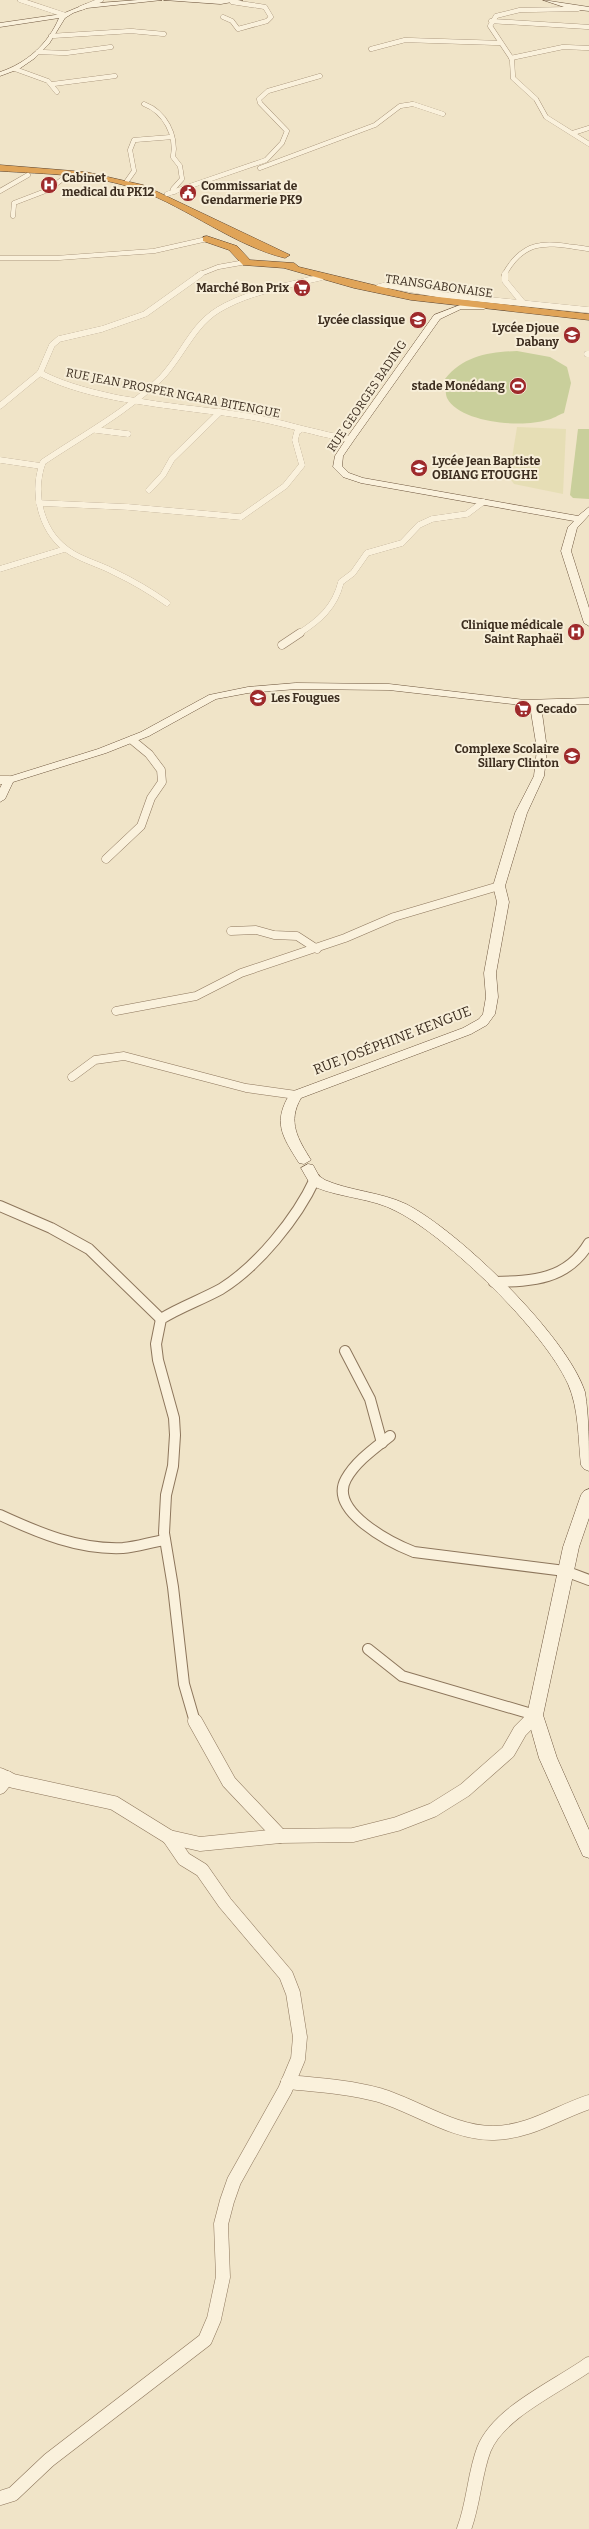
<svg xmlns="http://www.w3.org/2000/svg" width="589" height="2529" viewBox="0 0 589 2529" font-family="Bitter,serif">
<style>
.farmland{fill:#e6deb5}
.green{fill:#c9cf9b}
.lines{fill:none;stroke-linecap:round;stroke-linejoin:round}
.street-far4-casing{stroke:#8d765c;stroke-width:5}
.street-far3-casing{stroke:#8d765c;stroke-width:6}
.street-far2-casing{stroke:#8d765c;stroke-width:9}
.street-far1-casing{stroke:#8d765c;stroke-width:12}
.street-casing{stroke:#8d765c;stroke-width:15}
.secondary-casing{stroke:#6f573f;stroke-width:1}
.highway-casing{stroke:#5b4430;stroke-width:1}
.street-far4{stroke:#faf1dc;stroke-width:4.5}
.street-far3{stroke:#faf1dc;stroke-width:6}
.street-far2{stroke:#faf1dc;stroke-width:8}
.street-far1{stroke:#faf1dc;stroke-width:10}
.street{stroke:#faf1dc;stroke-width:14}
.secondary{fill:#faf1dc;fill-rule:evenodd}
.highway{fill:#e0a458;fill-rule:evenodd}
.labels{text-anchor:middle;stroke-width:4;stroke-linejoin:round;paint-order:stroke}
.far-poi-label{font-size:12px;font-weight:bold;fill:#3d2e20;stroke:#f7eed8;text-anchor:end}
.far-street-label{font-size:12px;fill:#3d2e20;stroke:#f7eed8}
.street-label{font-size:14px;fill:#3d2e20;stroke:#f7eed8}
</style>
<rect width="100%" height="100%" fill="#f0e4c8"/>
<path class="farmland" d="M517,427L566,429L563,494L514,484L509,477Z"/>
<g class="green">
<path d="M517,351L550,357L567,367L571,383L564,413C558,415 553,419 547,420C522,428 460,423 447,398C445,393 446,385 445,379C463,356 489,352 517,351Z"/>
<path d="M578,429H589V499L573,498L570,495Z"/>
</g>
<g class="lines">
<defs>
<g id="street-far4">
<path d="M20,0L65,15"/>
<path d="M81,8L101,0"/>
<path d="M578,9L520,10L496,16L490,26L512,59L513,78L536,99L546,117L589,144"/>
<path d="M223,17L232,21L238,29L267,21L271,17L265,7L232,2"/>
<path d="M491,21L589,27"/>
<path d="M51,36L131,31L164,34"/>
<path d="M371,49L405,40L500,43"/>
<path d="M38,52L66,53L111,47"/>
<path d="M511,58L563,47L589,48"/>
<path d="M15,69L48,81L57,92"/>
<path d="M53,84L115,76"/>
<path d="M144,104C165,112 177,135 173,157L180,166L182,179L173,189L174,192"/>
<path d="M573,133L589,128"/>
<path d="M260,168L375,125L400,106L413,104L443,114"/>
<path d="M127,181L134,171L130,150L134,140L172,137"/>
<path d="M0,191L28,175"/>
<path d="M167,194L266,160L282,143L287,131L260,103L259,99L268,91L320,76"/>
<path d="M13,216L14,203L48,190L64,178"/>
<path d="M0,258H57L154,251L207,239"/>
<path d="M198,275L218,267L246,262"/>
<path d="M504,275C526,235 550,244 589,249"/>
</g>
<g id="street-far3">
<path d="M505,274V281L523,303"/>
<path d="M379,287L387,285L442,295L589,310"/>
<path d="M587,354H589"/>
<path d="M40,373C96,403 188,406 252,417C285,423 317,434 350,439"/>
<path d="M40,373L52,345L59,339L102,329L145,314L201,274"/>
<path d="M0,406L40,373"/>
<path d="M96,430L128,434"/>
<path d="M0,460L41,466"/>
<path d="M149,490L163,475L172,459L220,412"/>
<path d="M39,503L128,507L241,517L285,486L302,465L295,440L297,432L300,430"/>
<path d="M0,569L65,549"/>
<path d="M167,603C150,591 133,581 114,572C101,565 85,561 72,553C42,535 31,495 43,462C83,435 127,412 162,377C182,356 192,326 218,310C249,291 287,286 322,277"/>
<path d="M298,634C319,621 335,607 341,582L353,573L367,553L402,543L419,525L432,519L467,514L483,502"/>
</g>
<g id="street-far2">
<path d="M282,645L300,633"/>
<path d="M0,780H9"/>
<path d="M106,859L141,826L151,798L162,782L161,770L149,754L132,740"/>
<path d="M231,931L256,930L274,935L297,936L317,949"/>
<path d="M116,1011L196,996L241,973L345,938L394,917L499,886"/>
<path d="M72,1077L95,1060L124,1056L246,1088L296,1095"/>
</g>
<g id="street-far1">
<path d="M0,1206L51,1228L89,1249L161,1319"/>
<path d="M494,1282C533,1281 567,1280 589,1243"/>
<path d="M345,1351L370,1399L382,1443"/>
<path d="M390,1436C375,1448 356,1461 346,1479C328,1511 391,1543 414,1552L565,1571L589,1580"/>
<path d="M0,1515C39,1533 79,1550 123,1548C137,1547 151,1542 165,1540"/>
<path d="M368,1649L402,1676L535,1715L529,1722"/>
<path d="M195,1722L184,1684L173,1587L164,1533L166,1495L173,1466L175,1435L174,1418L158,1360L156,1344L161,1319C180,1307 201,1300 221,1289C258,1266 297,1218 315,1179"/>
</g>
<g id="street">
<path d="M195,1721L229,1782L280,1836"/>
<path d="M0,1775L13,1781L114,1803L169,1837L200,1844L280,1836L353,1835L397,1824L433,1810L465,1790L508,1752L520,1731L530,1721"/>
<path d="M0,1787L7,1778"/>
<path d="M288,2082C318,2085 349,2087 379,2095C416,2106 454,2134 494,2133C531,2132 556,2113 589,2102"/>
<path d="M0,2498L13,2494L49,2460L205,2340L214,2319L223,2277L221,2224L227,2201L234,2181L285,2090L298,2059L300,2037L293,1993L286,1975L225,1903L202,1870L184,1859L169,1837"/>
<path d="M464,2529C474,2503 474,2475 484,2449C499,2412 557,2387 589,2364"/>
</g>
<g id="secondary">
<path d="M138,0H162L87,8L73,13L65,18L49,44L35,58L19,69L0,76V72C27,63 48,44 59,18L0,27V23L62,14L86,4Z"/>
<path d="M164,0H243L221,4Z"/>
<path d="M543,0L589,7V11L570,9Z"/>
<path d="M460,305H484L488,307L484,309H461L440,319L354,440L343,456L342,466L349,473L363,478L578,516L589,507V515L577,528L571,551L589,608V626L584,623L561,551L568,527L574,521L361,483L343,477L333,467L335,456L346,439L434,315Z"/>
<path d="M296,683L389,684L525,700L589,698V704L541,706L547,749L544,776L527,813L505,886L509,902L496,973L498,997L495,1014L487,1025L471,1034L301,1098C287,1122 298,1139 311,1160L304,1164L299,1163C282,1136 272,1122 291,1092L463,1028L479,1019L483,1014L486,997L484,973L497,902L493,886L515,813L534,776L537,749L530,706L389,690L296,689L248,693L216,699L149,736L106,753L13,782L5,799L0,802V788L5,778L98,749L141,732L209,695L248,687Z"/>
<path d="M308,1164L313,1165L319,1176L325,1180C350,1191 381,1192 406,1204C459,1231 567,1336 585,1392C589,1416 589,1446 589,1471L584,1469L581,1465C578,1439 579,1409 568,1384C544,1331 448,1237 396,1211C372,1198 341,1198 315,1187L309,1182L301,1168Z"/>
<path d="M589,1489V1518L579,1547L543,1715L557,1758L589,1830V1858L583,1856L539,1758L527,1715L563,1547L581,1495L584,1491Z"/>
</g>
<g id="highway">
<path d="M0,165L86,172L143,185L290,255L285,258C235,246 188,208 139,190C95,174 45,174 0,171Z"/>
<path d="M207,236L237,246L250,260L294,263L299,267L411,294L589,314V320L411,300L354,288L284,268L243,265L229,250L203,241V237Z"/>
</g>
</defs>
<use href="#street-far4" class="street-far4-casing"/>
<use href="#street-far3" class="street-far3-casing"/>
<use href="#street-far2" class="street-far2-casing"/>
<use href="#street-far1" class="street-far1-casing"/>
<use href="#street" class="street-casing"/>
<use href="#secondary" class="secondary-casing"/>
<use href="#highway" class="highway-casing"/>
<use href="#street-far4" class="street-far4"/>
<use href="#street-far3" class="street-far3"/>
<use href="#street-far2" class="street-far2"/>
<use href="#street-far1" class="street-far1"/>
<use href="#street" class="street"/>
<use href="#secondary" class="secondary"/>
<use href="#highway" class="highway"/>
</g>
<defs>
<symbol id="hospital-disc" viewBox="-11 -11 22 22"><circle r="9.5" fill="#9e2a2b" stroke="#f7eed8"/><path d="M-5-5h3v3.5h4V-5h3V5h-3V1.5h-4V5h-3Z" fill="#fff"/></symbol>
<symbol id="civic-disc" viewBox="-11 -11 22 22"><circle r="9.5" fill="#9e2a2b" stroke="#f7eed8"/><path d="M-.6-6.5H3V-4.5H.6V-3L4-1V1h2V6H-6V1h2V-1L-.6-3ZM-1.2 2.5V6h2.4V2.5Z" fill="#fff"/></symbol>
<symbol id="supermarket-disc" viewBox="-11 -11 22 22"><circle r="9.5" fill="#9e2a2b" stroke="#f7eed8"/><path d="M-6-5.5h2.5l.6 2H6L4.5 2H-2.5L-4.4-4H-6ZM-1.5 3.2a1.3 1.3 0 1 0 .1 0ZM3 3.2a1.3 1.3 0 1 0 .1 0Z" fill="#fff"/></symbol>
<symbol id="school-disc" viewBox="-11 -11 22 22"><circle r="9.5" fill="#9e2a2b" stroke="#f7eed8"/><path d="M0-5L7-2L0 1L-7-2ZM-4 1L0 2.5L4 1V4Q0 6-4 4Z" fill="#fff"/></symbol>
<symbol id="stadium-disc" viewBox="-11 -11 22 22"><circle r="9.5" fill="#9e2a2b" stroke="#f7eed8"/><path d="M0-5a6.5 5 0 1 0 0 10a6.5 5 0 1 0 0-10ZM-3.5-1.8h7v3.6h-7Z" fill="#fff"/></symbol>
</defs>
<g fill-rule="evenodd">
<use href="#hospital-disc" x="39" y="175" width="20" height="20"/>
<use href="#civic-disc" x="178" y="183" width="20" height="20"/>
<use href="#supermarket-disc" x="292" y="278" width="20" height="20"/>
<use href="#school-disc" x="408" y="310" width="20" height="20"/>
<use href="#school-disc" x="562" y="325" width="20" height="20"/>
<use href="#stadium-disc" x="508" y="376" width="20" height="20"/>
<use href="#school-disc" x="409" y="458" width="20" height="20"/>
<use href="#hospital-disc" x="566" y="622" width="20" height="20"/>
<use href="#school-disc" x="248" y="688" width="20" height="20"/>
<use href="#supermarket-disc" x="513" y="699" width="20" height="20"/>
<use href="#school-disc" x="562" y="746" width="20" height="20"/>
</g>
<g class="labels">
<g class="far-poi-label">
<text x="62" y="182" text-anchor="start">Cabinet<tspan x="62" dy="14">medical du PK12</tspan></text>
<text x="201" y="190" text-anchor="start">Commissariat de<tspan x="201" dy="14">Gendarmerie PK9</tspan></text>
<text x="289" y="292">Marché Bon Prix</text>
<text x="405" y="324">Lycée classique</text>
<text x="559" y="332">Lycée Djoue<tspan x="559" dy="14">Dabany</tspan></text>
<text x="505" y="390">stade Monédang</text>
<text x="432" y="465" text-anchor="start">Lycée Jean Baptiste<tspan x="432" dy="14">OBIANG ETOUGHE</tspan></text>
<text x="563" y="629">Clinique médicale<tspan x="563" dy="14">Saint Raphaël</tspan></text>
<text x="271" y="702" text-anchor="start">Les Fougues</text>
<text x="536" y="713" text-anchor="start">Cecado</text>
<text x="559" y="753">Complexe Scolaire<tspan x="559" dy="14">Sillary Clinton</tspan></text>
</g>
<g class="far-street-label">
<text transform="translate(439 286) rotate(8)" y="4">TRANSGABONAISE</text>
<text transform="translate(173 393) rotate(11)" y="4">RUE JEAN PROSPER NGARA BITENGUE</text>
<text transform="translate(367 396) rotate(-56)" y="4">RUE GEORGES BADING</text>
</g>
<g class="street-label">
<text transform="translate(392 1040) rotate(-21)" y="5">RUE JOSÉPHINE KENGUE</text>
</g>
</g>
</svg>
